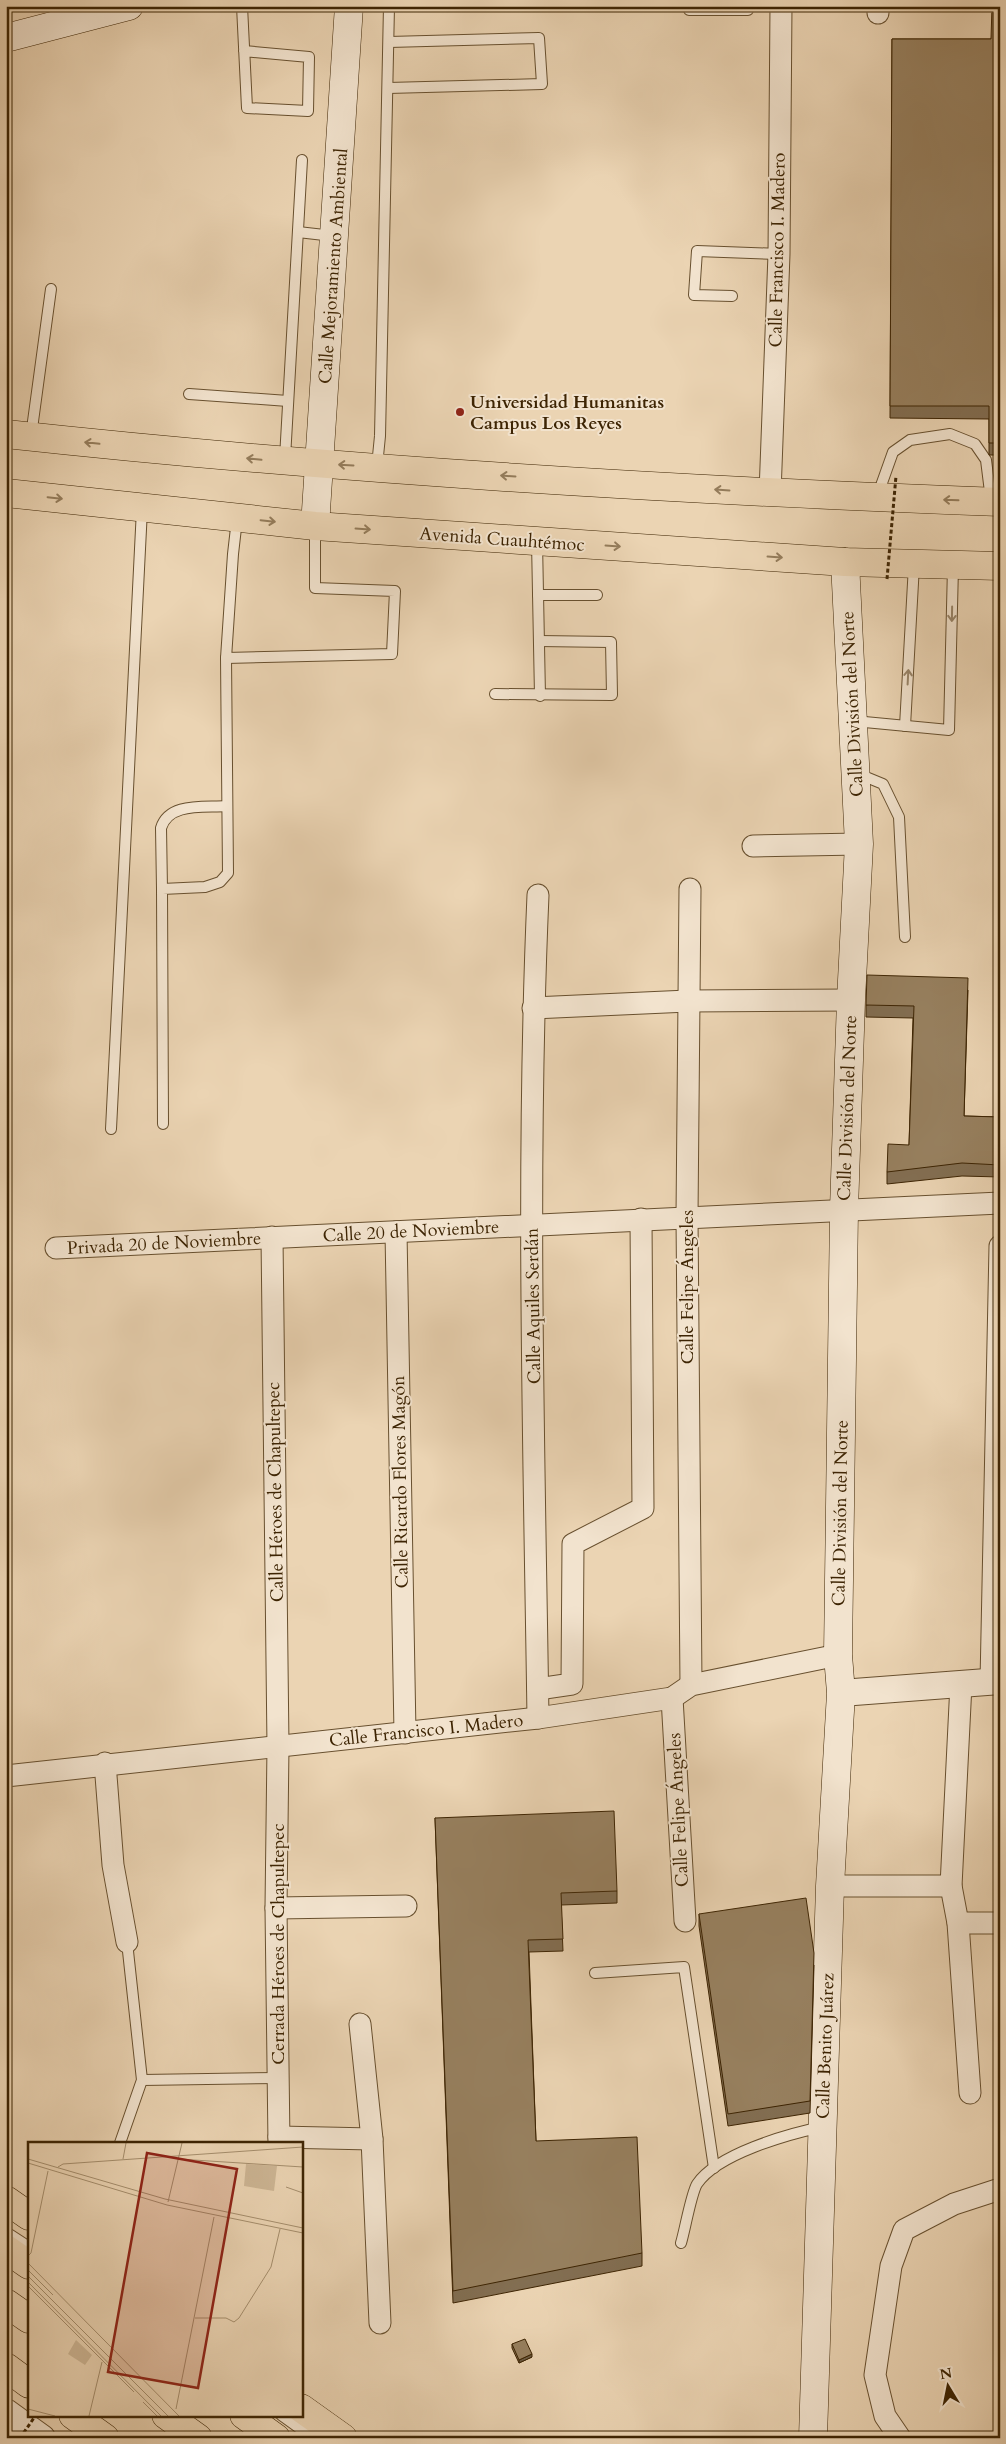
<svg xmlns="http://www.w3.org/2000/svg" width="1006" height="2444" viewBox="0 0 1006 2444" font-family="Cardo,serif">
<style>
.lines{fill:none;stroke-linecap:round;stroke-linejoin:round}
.service-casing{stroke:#68502f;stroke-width:12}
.minor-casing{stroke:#68502f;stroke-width:23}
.tertiary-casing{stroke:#68502f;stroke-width:28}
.secondary-casing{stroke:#3d2403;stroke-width:29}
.primary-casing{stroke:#3d2403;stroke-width:29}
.trunk-casing{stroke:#3d2403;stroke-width:29}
.motorway-casing{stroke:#3d2403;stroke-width:29}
.service{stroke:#f2e3ce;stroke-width:10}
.minor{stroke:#f2e3ce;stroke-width:21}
.tertiary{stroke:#f2e3ce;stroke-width:26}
.secondary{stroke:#f2e3ce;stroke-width:28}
.primary{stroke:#ebd4b3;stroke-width:28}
.trunk{stroke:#ebd4b3;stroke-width:28}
.motorway{stroke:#ebd4b3;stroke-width:28}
.path-bridge{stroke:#3d2403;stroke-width:3;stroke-dasharray:4 2.5;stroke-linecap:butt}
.wall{fill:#826e52;stroke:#3d2403}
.shaded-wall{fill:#6a5a42;stroke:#3d2403}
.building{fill:#97805f;stroke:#3d2403}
.oneway{stroke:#947c5b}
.oneway2{stroke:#988468}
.poi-dot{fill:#8f2418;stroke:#f2e3ce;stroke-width:2}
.labels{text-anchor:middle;stroke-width:4;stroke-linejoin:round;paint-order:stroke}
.street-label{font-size:18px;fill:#3d2403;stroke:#f2e3ce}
.poi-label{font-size:18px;font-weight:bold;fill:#3d2403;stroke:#f2e3ce;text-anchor:start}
.inset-road{fill:none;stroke:#a58e6d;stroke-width:1}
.view{fill:#8f2418;fill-opacity:0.15;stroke:#8f2418;stroke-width:2.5}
.inset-edge{fill:none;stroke:#3d2403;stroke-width:2.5}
</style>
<rect width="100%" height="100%" fill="#ebd4b3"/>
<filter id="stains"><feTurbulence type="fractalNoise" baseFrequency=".004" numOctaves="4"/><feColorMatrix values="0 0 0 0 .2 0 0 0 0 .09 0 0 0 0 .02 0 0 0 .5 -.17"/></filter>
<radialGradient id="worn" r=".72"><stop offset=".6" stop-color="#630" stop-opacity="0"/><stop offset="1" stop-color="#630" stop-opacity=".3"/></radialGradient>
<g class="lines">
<defs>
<g id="service">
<path d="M242,6L247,108L308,111L309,57L244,51"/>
<path d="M689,6V10H748"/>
<path d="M388,88L542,84L539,38L389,42"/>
<path d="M298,232L333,236"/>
<path d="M732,296L694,295L697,251L779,254"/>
<path d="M189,394L288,401"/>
<path d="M31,436L51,289"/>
<path d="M285,458L302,160"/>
<path d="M377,466L380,436L389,6"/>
<path d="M878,494L893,452L910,440L950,434L975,444L986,460L991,500"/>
<path d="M237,519L233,554L226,658L392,654L395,591L315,588V527"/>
<path d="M537,542L540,696"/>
<path d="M538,595H597"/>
<path d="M495,694L612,695L611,642L539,641"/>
<path d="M854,721L949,730L953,567"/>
<path d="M905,726L914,565"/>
<path d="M857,777H866L883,784L899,817L905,937"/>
<path d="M162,889L161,828C169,802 204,808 227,806"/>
<path d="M163,1124L162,889L205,887L220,882L228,873L226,658"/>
<path d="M111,1129L142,509"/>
<path d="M595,1973L684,1967L714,2168"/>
<path d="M142,2080L279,2078"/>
<path d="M120,2143L142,2080L127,1942"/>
<path d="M6,2232L29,2247"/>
<path d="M681,2243C685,2230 691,2194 697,2184C717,2154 788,2134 822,2127"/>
<path d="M281,2415L313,2438"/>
</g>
<g id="minor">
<path d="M878,13V6"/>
<path d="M770,493L779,254L781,6"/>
<path d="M753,846L859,844"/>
<path d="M690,889L687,1217L691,1685"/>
<path d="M538,895C526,1169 534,1444 538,1718"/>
<path d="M533,1008L688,1001L851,1000"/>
<path d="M396,1232L405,1733"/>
<path d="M272,1237L278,1746L276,1908L279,2143"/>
<path d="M56,1248L1000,1203"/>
<path d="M991,1682L1000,1246"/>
<path d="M961,1684L951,1886L958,1923L970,2093"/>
<path d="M538,1689L572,1684L573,1544L643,1508L641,1219"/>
<path d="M672,1698L685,1921"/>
<path d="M105,1763L113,1865L127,1942"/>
<path d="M6,1776L538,1718L672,1698L691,1685L838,1655"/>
<path d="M830,1886H951"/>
<path d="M276,1908L406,1906"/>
<path d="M958,1923H1000"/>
<path d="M360,2024L372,2139L380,2323"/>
<path d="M279,2137L372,2139"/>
<path d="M900,2438L885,2416L875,2375L891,2266L904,2230L954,2204L1000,2189"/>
</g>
<g id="tertiary">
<path d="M841,1693L1000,1681"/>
<path d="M6,2412L42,2438"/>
</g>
<g id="secondary">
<path d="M6,38L129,6"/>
<path d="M315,526L349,6"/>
<path d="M813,2438L830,1886L841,1693L838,1655L844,1210L851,1000L859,844L845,562"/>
</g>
<g id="primary">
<path d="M6,434C336,470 668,490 1000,502"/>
<path d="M6,493L315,526L845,562L1000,566"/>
</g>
<g id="trunk">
<path d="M6,2200L29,2216"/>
<path d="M6,2367L29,2384"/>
<path d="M301,2408L343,2438"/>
<path d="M73,2415L105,2438"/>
</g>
<g id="motorway">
<path d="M6,2249L29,2265"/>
<path d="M6,2303L29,2319"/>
<path d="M166,2415L198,2438"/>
<path d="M244,2415L276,2438"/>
</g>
</defs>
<use href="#service" class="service-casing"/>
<use href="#minor" class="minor-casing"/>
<use href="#tertiary" class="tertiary-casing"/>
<use href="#secondary" class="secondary-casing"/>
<use href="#primary" class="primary-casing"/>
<use href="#trunk" class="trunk-casing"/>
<use href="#motorway" class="motorway-casing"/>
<use href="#service" class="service"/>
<use href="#minor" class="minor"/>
<use href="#tertiary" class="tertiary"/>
<use href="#secondary" class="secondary"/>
<use href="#primary" class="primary"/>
<use href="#trunk" class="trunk"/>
<use href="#motorway" class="motorway"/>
<g class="path-bridge">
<path d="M887,579L896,476"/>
<path d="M20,2438L36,2415"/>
</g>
</g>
<g class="wall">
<path d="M1000,6V455H989V419L890,418L892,39H991Z"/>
<path d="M968,990L964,1116L1000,1117V1177L962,1176L887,1184V1172L909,1145L913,1018L866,1017V1005Z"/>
<path d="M435,1818L617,1891V1903L561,1905L563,1951L529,1952L536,2141L642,2253V2266L453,2303Z"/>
<path d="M699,1914L814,1965L810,2113L728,2126L699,1926Z"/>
<path d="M512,2344L532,2357L519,2363L512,2348Z"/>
</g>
<path class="shaded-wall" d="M532,2354V2357L519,2363V2360Z"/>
<g class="building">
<path d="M992,6H1000V443H989V406H890L892,39H991Z"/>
<path d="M867,975L968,978L964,1116L1000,1117V1165L962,1163L887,1172L888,1144L909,1145L914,1006L866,1005Z"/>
<path d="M614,1811L617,1891L561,1893L563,1939L528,1940L536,2141L637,2137L642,2253L453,2291L435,1818Z"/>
<path d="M806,1898L814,1953L810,2101L728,2114L699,1914Z"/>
<path d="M525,2339L532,2354L519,2360L512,2344Z"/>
</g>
<defs><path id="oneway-shaft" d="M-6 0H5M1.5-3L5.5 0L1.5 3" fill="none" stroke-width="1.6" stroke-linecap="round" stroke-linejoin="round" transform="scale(1.25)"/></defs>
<g class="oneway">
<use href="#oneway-shaft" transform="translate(92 443) rotate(-174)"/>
<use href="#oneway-shaft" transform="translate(254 459) rotate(-174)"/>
<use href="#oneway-shaft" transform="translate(346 465) rotate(-177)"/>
<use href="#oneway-shaft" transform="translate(508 476) rotate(-176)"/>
<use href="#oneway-shaft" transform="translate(722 490) rotate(-176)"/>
<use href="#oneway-shaft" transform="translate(55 498) rotate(6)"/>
<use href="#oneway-shaft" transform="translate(951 500) rotate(-178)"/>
<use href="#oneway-shaft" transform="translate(268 521) rotate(6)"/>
<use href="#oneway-shaft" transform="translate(363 529) rotate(4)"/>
<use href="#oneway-shaft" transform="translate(613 546) rotate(4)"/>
<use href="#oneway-shaft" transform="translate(775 557) rotate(4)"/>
</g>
<g class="oneway2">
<use href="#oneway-shaft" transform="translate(952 614) rotate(91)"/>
<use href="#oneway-shaft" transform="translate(908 677) rotate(-87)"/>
</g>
<circle class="poi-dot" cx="460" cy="412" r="5"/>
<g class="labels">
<g class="street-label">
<text transform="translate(777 250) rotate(-89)" y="6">Calle Francisco I. Madero</text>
<text transform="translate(333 266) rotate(-86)" y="6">Calle Mejoramiento Ambiental</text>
<text transform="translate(502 539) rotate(4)" y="6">Avenida Cuauhtémoc</text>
<text transform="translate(852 704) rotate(-93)" y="6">Calle División del Norte</text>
<text transform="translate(847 1108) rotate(-88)" y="6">Calle División del Norte</text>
<text transform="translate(411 1231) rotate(-3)" y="6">Calle 20 de Noviembre</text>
<text transform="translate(164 1243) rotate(-3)" y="6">Privada 20 de Noviembre</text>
<text transform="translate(687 1287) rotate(-90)" y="6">Calle Felipe Ángeles</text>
<text transform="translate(533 1306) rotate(-91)" y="6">Calle Aquiles Serdán</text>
<text transform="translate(400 1482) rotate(-91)" y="6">Calle Ricardo Flores Magón</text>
<text transform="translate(275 1492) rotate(-91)" y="6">Calle Héroes de Chapultepec</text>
<text transform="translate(840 1513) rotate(-89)" y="6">Calle División del Norte</text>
<text transform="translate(426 1730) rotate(-6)" y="6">Calle Francisco I. Madero</text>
<text transform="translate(678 1810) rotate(-93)" y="6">Calle Felipe Ángeles</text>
<text transform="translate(278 1944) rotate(-90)" y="6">Cerrada Héroes de Chapultepec</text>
<text transform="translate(825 2046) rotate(-88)" y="6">Calle Benito Juárez</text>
</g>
<g class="poi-label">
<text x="470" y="408">Universidad Humanitas<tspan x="470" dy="21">Campus Los Reyes</tspan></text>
</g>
</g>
<g transform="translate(28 2142)">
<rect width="275" height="275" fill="#ebd4b3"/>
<path d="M218,22L249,24L246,49L216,44ZM48,198L64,213L57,223L40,212Z" fill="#cdb695"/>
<path class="inset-road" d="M0,17L137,57L275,86M95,17L98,1M150,17L275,25M0,21L139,63L275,91M30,25L35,22L275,5M258,45L275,51M140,60L154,1M0,114L3,111L20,29M0,121L151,274M0,128L25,153M0,134L140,274M0,140L133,274M0,144L106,250M167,176H198L206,180L211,176L243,125L252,87M115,260L129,274M0,267L27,274M148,267L186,75M61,274L74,220"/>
<path class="view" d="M119,11L209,27L170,246L80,230Z"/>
<rect width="275" height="275" class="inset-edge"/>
</g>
<rect width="1006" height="2444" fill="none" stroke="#ebd4b3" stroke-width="25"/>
<rect x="8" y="8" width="991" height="2429" fill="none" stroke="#3d2403" stroke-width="2.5"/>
<rect x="12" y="12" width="981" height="2419" fill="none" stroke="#3d2403"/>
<g transform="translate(948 2386) rotate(350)" stroke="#f2e3ce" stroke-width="4" paint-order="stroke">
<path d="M0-4L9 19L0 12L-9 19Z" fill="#3d2403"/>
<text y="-8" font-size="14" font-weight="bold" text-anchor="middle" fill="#3d2403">N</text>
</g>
<rect width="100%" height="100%" filter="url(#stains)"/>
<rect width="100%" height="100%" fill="url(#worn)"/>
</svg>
